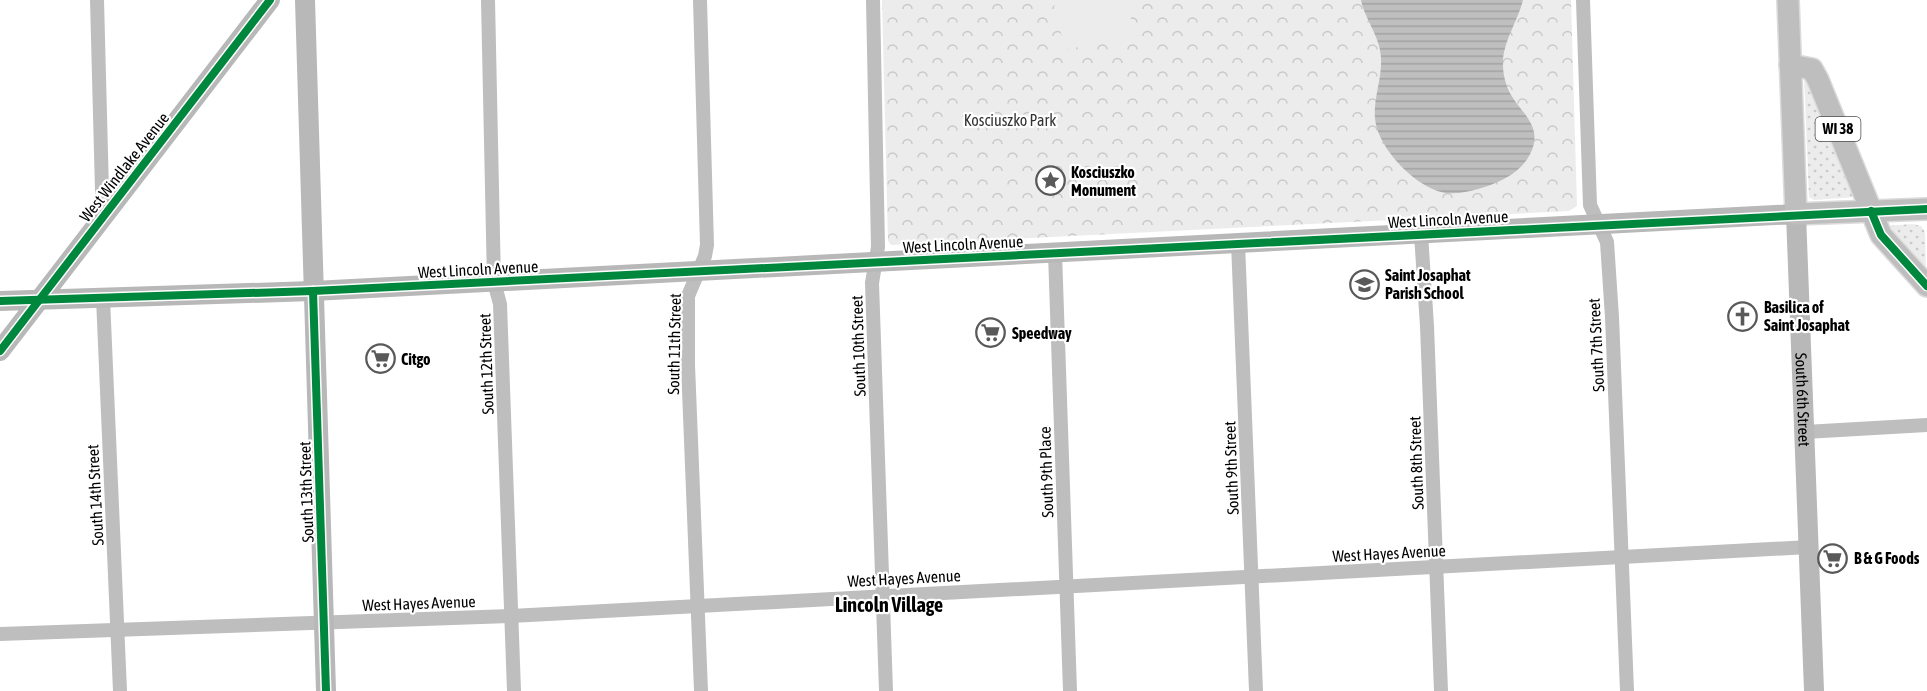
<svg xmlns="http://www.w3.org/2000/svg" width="1927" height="691" viewBox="0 0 1927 691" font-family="'Asap Condensed',sans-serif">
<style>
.grass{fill:url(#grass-dots)}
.forest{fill:url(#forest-crowns)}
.garden{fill:#ececec}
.water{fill:url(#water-rules)}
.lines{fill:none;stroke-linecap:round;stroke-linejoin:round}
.primary-casing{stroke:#dbdbdb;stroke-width:24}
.street{stroke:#bebebe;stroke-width:14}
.secondary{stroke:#b8b8b8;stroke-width:20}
.primary{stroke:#bebebe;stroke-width:21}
.cycleway-casing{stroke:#fff;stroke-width:11}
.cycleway{stroke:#00873e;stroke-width:8}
.labels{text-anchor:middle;stroke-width:4.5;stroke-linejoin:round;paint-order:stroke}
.shield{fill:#fff;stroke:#4c4c4c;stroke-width:1.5}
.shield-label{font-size:15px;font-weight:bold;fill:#000}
.park-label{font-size:16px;fill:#333;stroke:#fff}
.street-label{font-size:16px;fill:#000;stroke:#fff}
.poi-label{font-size:16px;font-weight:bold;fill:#000;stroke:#fff;text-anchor:start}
.quarter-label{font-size:20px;font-weight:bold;fill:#000;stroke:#fff}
</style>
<defs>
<pattern id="grass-dots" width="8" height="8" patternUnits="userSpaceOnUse" patternTransform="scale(1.5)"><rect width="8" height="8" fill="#ececec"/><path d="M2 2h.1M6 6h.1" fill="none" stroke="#c9c9c9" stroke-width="1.8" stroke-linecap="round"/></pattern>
<pattern id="forest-crowns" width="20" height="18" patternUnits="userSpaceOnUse" patternTransform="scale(1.5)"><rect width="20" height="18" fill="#ececec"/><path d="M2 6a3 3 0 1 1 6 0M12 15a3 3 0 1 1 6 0" fill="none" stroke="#c9c9c9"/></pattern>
<pattern id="water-rules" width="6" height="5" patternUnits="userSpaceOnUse" patternTransform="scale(1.5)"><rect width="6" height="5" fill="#bfbfbf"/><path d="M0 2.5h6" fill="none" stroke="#a2a2a2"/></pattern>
</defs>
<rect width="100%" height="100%" fill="#fff"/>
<g class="grass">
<path d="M1804,75L1857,197L1814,200L1809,197Z"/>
<path d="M1913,224L1921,226L1925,232L1926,271L1886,226Z"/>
</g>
<path class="forest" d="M882,0H1571L1577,206L1569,211L891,245L888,241Z"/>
<path class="garden" d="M1053,0H1126L1135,34L1065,50Z"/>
<path class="water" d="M1361,0H1523C1518,21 1502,43 1503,65C1503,75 1506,86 1511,95C1521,112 1540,125 1533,147C1525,172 1500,183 1478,189C1468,192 1457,194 1446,193C1417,189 1377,148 1375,118C1373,94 1386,71 1379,46C1375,30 1364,16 1361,0Z"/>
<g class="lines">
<defs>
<g id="primary">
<path d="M1788,0L1796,214L1927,209"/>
<path d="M1790,65L1812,69L1818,80L1881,235L1927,286"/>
</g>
</defs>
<use href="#primary" class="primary-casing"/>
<g class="street">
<path d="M97,0L102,191L107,212"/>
<path d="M488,0L494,282L500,304L514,691"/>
<path d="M700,0L707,245L705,256L688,296V365L701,691"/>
<path d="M873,0L878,247L872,283L886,691"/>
<path d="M1583,0L1590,205L1607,242L1612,317L1627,691"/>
<path d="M1421,234L1427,326L1441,691"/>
<path d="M1238,243L1256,691"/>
<path d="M1055,253L1070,691"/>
<path d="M103,298L120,691"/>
<path d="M1805,432L1927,425"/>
<path d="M0,634L511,616L1809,547"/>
</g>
<g class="secondary">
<path d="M305,0L326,691"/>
<path id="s1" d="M0,301L313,291L1796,214L1814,691"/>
<path d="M0,351L270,0"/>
</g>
<use href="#primary" class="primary"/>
<defs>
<g id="cycleway">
<path d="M1871,211L1881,235L1927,286"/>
<path d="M313,291L326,691"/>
<path d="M0,301L313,291L1927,209"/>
<path d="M0,351L270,0"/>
</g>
</defs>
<use href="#cycleway" class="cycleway-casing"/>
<use href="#cycleway" class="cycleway"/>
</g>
<defs>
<symbol id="sight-ring" viewBox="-11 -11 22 22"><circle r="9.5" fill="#fff" stroke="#595959" stroke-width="1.5"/><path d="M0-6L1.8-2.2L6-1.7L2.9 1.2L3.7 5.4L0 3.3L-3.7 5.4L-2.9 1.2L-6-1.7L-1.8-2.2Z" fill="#595959"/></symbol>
<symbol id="school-ring" viewBox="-11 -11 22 22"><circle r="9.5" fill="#fff" stroke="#595959" stroke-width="1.5"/><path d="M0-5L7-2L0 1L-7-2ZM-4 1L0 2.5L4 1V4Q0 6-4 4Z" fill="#595959"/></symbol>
<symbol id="church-ring" viewBox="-11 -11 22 22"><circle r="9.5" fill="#fff" stroke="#595959" stroke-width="1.5"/><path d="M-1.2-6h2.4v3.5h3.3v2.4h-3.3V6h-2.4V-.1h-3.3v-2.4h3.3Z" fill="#595959"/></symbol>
<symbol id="supermarket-ring" viewBox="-11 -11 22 22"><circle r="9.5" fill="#fff" stroke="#595959" stroke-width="1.5"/><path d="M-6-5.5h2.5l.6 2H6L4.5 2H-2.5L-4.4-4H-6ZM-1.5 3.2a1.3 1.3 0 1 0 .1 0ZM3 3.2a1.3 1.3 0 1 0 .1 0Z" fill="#595959"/></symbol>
</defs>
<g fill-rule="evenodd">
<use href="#sight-ring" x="1034" y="164" width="33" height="33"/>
<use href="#school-ring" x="1348" y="268" width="33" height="33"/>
<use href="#church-ring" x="1726" y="300" width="33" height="33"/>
<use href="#supermarket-ring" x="974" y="316" width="33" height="33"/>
<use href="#supermarket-ring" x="364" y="342" width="33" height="33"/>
<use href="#supermarket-ring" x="1816" y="542" width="33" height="33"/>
</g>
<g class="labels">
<rect class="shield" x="1815.5" y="117" width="45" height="24" rx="4.5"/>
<g class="shield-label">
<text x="1838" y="134">WI 38</text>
</g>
<g class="park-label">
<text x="1010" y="126">Kosciuszko Park</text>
</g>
<g class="street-label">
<text transform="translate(124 167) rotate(-52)" y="6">West Windlake Avenue</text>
<text transform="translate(1448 219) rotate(-3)" y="6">West Lincoln Avenue</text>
<text transform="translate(963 244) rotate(-3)" y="6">West Lincoln Avenue</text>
<text transform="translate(478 269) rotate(-3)" y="6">West Lincoln Avenue</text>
<text transform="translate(674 344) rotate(-89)" y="6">South 11th Street</text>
<text transform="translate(1596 345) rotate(-93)" y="6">South 7th Street</text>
<text transform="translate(858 346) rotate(-92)" y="6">South 10th Street</text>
<text transform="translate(486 364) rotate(-92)" y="6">South 12th Street</text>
<text dy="6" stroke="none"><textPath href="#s1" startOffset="1984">South 6th Street</textPath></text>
<text transform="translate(1416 463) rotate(-92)" y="6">South 8th Street</text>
<text transform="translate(1231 468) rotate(-92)" y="6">South 9th Street</text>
<text transform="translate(1046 472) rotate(-92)" y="6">South 9th Place</text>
<text transform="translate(306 492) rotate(-92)" y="6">South 13th Street</text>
<text transform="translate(95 495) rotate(-93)" y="6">South 14th Street</text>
<text transform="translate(1389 553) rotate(-3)" y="6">West Hayes Avenue</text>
<text transform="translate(904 578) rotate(-3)" y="6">West Hayes Avenue</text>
<text transform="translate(419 603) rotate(-2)" y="6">West Hayes Avenue</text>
</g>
<g class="poi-label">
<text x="1071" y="178">Kosciuszko<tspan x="1071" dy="18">Monument</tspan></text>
<text x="1385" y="281">Saint Josaphat<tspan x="1385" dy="18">Parish School</tspan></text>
<text x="1764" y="313">Basilica of<tspan x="1764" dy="18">Saint Josaphat</tspan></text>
<text x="1012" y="339">Speedway</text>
<text x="401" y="365">Citgo</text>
<text x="1854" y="564">B &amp; G Foods</text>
</g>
<g class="quarter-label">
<text x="889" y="612">Lincoln Village</text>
</g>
</g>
</svg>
